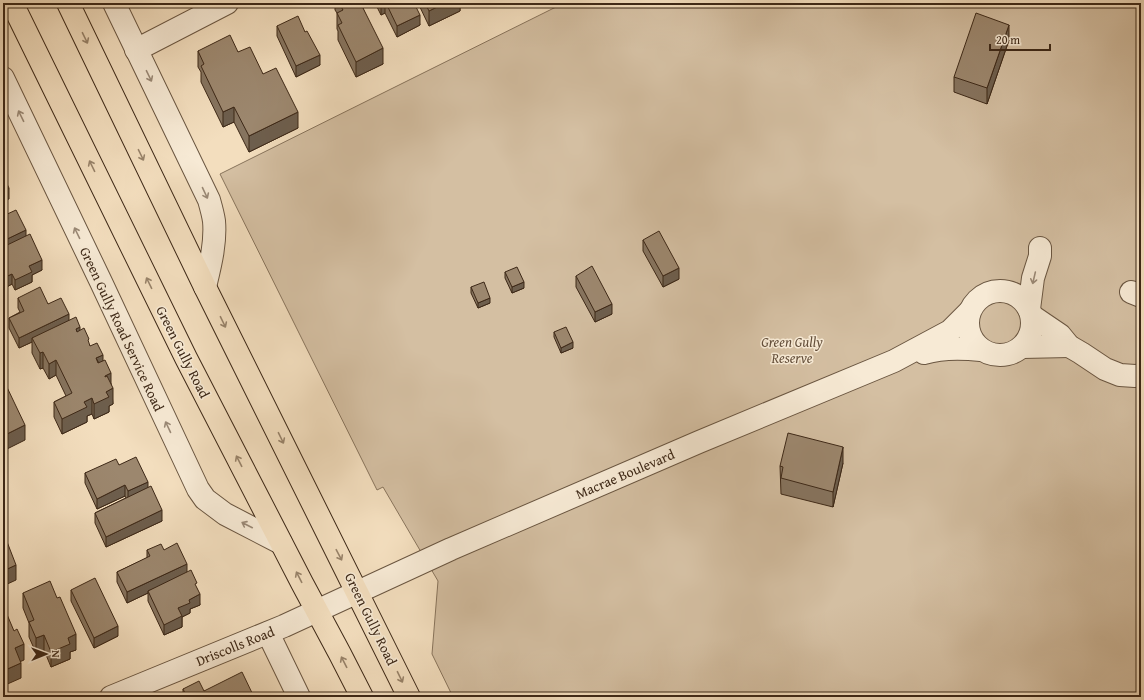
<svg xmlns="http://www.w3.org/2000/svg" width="1144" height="700" viewBox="0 0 1144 700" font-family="'Gentium Book Plus',serif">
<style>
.green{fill:#d4bfa2;stroke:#88745c}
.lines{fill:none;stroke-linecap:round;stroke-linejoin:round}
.minor-casing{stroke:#6a5641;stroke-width:24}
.major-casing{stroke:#3d2817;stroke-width:24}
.minor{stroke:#f7ead5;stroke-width:22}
.major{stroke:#f3debe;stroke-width:22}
.wall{fill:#86745f;stroke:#3d2817}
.shaded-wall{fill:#6d5e4d;stroke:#3d2817}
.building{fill:#9c876e;stroke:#3d2817}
.oneway{stroke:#98836a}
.oneway2{stroke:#9a8976}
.labels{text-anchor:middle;stroke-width:3;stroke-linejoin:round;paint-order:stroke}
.street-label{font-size:14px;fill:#3d2817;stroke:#f7ead5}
.park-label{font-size:14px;font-style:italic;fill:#634e3a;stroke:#f7ead5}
</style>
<rect width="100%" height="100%" fill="#f3debe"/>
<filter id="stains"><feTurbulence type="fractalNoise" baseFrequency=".005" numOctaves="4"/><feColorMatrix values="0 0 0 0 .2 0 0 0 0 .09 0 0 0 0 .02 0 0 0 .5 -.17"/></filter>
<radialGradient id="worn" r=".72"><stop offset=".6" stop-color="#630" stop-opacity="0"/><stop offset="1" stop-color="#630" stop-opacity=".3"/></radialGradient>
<path class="green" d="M564,3H1141V697H453L432,654L438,581L383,487L377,490L220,174Z"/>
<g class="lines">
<defs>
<g id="minor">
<path d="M114,3L209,200C211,207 213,214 214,221C216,243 210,266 205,287"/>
<path d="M136,50L227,3"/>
<path d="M3,78L101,282L198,489L205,499L225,514L281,543"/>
<circle cx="1000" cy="323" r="32"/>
<path d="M1131,292L1141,296"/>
<path d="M1029,309L1033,278L1040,256V248"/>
<path d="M1032,316L1060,335L1069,346L1081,353L1105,369L1120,375L1135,376L1141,375"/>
<path d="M1022,347L1069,346"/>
<path d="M924,353C943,347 962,348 981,350"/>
<path d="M268,633L299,697"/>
<path d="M111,697L284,626L451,549L699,442L894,361L950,331L969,312"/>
</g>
<g id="major">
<path d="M12,3L186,358L302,583L340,654L362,697"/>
<path d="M68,3L205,287L409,697"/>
</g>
</defs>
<use href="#minor" class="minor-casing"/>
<use href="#major" class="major-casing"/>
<use href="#minor" class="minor"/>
<use href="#major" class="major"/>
</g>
<g class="wall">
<path d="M335,3H363V8L383,64L356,77L338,40V31L337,29V13L335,10Z"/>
<path d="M375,3H414L420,25L397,37L385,13L381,15Z"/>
<path d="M418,3H460V11L429,26Z"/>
<path d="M277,26L305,32L320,65L296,77L277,36Z"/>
<path d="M1009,40L987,104L954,92V77Z"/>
<path d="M198,51L238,52L263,74L298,128L249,152L234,122L223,127L201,82V72L198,67Z"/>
<path d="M26,236L42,270L32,275V282L15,290L12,284L3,289Z"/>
<path d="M643,240L679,279L663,287L643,251Z"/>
<path d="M505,272L524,288L512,293L505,278Z"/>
<path d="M576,276L612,314L595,322L576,287Z"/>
<path d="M471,287L490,303L478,308L471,293Z"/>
<path d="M18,298L48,304L69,320L80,331L90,346L103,361L111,384L113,404L109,406V412L94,419L92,414L87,416V422L62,434L54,417V402L66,396L56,375L49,379L43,368L40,369L32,353V342L19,348L9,328V318L20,312L18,308Z"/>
<path d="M554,332L573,348L561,353L554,337Z"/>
<path d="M843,463L833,507L781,494L780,466Z"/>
<path d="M119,465L148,487L162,521L106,547L95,523V513L126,498L125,496L97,509L85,483V473Z"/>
<path d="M147,550H164L187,572L197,589L200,605L190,609V613L182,617V627L164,635L148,601V593L127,603L117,582V572L147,558Z"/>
<path d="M71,590L118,636L94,648L71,601Z"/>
<path d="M23,593L76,650L70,652V659L51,667L44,650L36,653L29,637V623L23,608Z"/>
<path d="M183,689L204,691L254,697H183Z"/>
</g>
<g class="shaded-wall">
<path d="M385,3V13L381,15V5Z"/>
<path d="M445,3H460V11L429,26V11Z"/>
<path d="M420,15V25L397,37V26Z"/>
<path d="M1009,25V40L987,104V88Z"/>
<path d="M383,48V64L356,77V62Z"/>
<path d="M320,55V65L296,77V66Z"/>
<path d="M234,107V122L223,127V112Z"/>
<path d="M298,112V128L249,152V136Z"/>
<path d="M9,188V199L3,201V191Z"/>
<path d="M26,230V241L3,251V241Z"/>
<path d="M42,260V270L32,275V282L15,290V280L29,266Z"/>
<path d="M679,268V279L663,287V276Z"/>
<path d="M12,274V284L3,289V278Z"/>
<path d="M524,282V288L512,293V287Z"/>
<path d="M490,298V303L478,308V303Z"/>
<path d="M612,304V314L595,322V312Z"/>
<path d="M69,314V325L32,338V342L19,348V338Z"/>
<path d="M80,327V343L76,329Z"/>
<path d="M573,342V348L561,353V348Z"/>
<path d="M43,352V368L40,369V353Z"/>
<path d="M103,355V370L96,358Z"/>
<path d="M56,360V375L49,379V364Z"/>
<path d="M111,373V388L105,376Z"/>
<path d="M113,388V404L109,406V412L94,419V404L106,392Z"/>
<path d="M92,398V414L87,416V422L62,434V419L84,402Z"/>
<path d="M25,425V440L3,451V436Z"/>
<path d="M843,447V463L833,507V492Z"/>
<path d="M148,482V492L128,501V491Z"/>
<path d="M125,485V496L97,509V499Z"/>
<path d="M162,510V521L106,547V537Z"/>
<path d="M187,564V575L148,591V593L127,603V592Z"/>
<path d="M16,565V580L3,586V571Z"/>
<path d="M200,594V605L190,609V613L182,617V627L164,635V625L178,608L189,600Z"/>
<path d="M118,626V636L94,648V638Z"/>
<path d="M76,634V650L70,652V659L51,667V652L68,638Z"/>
<path d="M44,635V650L36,653V638Z"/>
<path d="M24,644V660L15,664V648Z"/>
<path d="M21,663V678L3,686V671Z"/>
</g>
<g class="building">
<path d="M339,3H363L361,4L383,48L356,62L338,25L342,23L337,13L343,10Z"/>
<path d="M386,3H414L420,15L397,26Z"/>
<path d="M425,3H445L429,11Z"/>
<path d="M976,13L1009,25L987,88L954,77Z"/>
<path d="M298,16L305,32L307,31L320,55L296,66L277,26Z"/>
<path d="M230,35L238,52L250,47L263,74L276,68L298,112L249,136L234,107L223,112L201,66L204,64L198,51Z"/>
<path d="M3,176L9,188L3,191Z"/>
<path d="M16,210L26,230L3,241V216Z"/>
<path d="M659,231L679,268L663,276L643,240Z"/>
<path d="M30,234L42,260L29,266L32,272L15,280L12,274L3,278V247Z"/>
<path d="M592,266L612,304L595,312L576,276Z"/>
<path d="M517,267L524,282L512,287L505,272Z"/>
<path d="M484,282L490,298L478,303L471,287Z"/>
<path d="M40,287L48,304L61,298L69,314L19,338L9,318L24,311L18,298Z"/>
<path d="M76,317L80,327L76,329L77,332L84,328L89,339L88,340L90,346L97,343L103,355L96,358L98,363L105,360L111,373L105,376V377L107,376L113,388L106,392L109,397L94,404L92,398L84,402L87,407L62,419L54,402L72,393L56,360L49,364L43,352L40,353L32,338Z"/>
<path d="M566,327L573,342L561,348L554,332Z"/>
<path d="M3,381H4L25,425L3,436Z"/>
<path d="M788,433L843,447L833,492L781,478L783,467L780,466Z"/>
<path d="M136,457L148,482L128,491L125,485L97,499L85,473L116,459L119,465Z"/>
<path d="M151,486L162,510L106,537L95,513Z"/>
<path d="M4,534L16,565L3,571V535Z"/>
<path d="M177,543L187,564L127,592L117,572L150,556L147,550L161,544L164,550Z"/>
<path d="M191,570L197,583L195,584L200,594L189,600L190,603L178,608L182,616L164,625L148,591Z"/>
<path d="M95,578L118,626L94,638L71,590Z"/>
<path d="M50,581L57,598L60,597L76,634L68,638L70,644L51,652L44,635L36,638L29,622L34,620L23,593Z"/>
<path d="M3,605L14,631L17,629L24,644L15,648L21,663L3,671Z"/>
<path d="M242,672L254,697H187L183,689L199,681L204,691Z"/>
</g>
<defs><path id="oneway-shaft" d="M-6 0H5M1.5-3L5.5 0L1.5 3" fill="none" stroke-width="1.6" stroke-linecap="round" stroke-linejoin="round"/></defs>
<g class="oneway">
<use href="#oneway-shaft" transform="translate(85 38) rotate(64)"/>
<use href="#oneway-shaft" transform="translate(141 155) rotate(64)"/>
<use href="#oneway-shaft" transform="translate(92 166) rotate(-116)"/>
<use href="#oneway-shaft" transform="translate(149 283) rotate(-116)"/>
<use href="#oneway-shaft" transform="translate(223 322) rotate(64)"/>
<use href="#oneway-shaft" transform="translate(281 438) rotate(64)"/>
<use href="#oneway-shaft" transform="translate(239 461) rotate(-117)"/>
<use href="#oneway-shaft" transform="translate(339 555) rotate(62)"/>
<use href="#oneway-shaft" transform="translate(299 577) rotate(-117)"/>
<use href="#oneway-shaft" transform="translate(344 662) rotate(-117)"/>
<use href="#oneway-shaft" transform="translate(400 677) rotate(64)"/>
</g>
<g class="oneway2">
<use href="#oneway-shaft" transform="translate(149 76) rotate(64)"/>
<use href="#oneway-shaft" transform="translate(21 116) rotate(-116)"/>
<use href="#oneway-shaft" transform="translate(205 193) rotate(65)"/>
<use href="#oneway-shaft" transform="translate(77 233) rotate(-116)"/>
<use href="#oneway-shaft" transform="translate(1034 278) rotate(103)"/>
<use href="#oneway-shaft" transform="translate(168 427) rotate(-115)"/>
<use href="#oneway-shaft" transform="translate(247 525) rotate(-153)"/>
</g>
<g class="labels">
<g class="street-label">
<text transform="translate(122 329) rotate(65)" y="5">Green Gully Road Service Road</text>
<text transform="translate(183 352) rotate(63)" y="5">Green Gully Road</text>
<text transform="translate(625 474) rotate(-23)" y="5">Macrae Boulevard</text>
<text transform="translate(371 619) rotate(64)" y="5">Green Gully Road</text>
<text transform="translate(235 646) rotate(-22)" y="5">Driscolls Road</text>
</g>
<g class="park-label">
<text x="792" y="347">Green Gully<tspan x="792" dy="16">Reserve</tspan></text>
</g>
</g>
<rect width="1144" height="700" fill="none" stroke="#f3debe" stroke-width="16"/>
<rect x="4" y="4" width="1136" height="692" fill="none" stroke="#3d2817" stroke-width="2"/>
<rect x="8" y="8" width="1128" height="684" fill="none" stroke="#3d2817"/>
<g transform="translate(46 654) rotate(89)" stroke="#f7ead5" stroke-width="3" paint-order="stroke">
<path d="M0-3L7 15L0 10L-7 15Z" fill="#3d2817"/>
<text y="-6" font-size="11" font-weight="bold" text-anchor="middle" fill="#3d2817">N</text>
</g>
<path d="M990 44v6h60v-6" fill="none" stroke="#3d2817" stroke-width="2"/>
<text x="996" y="44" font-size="12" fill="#3d2817" stroke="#f7ead5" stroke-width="3" paint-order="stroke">20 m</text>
<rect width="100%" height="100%" filter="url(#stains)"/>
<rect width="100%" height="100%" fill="url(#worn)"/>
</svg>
